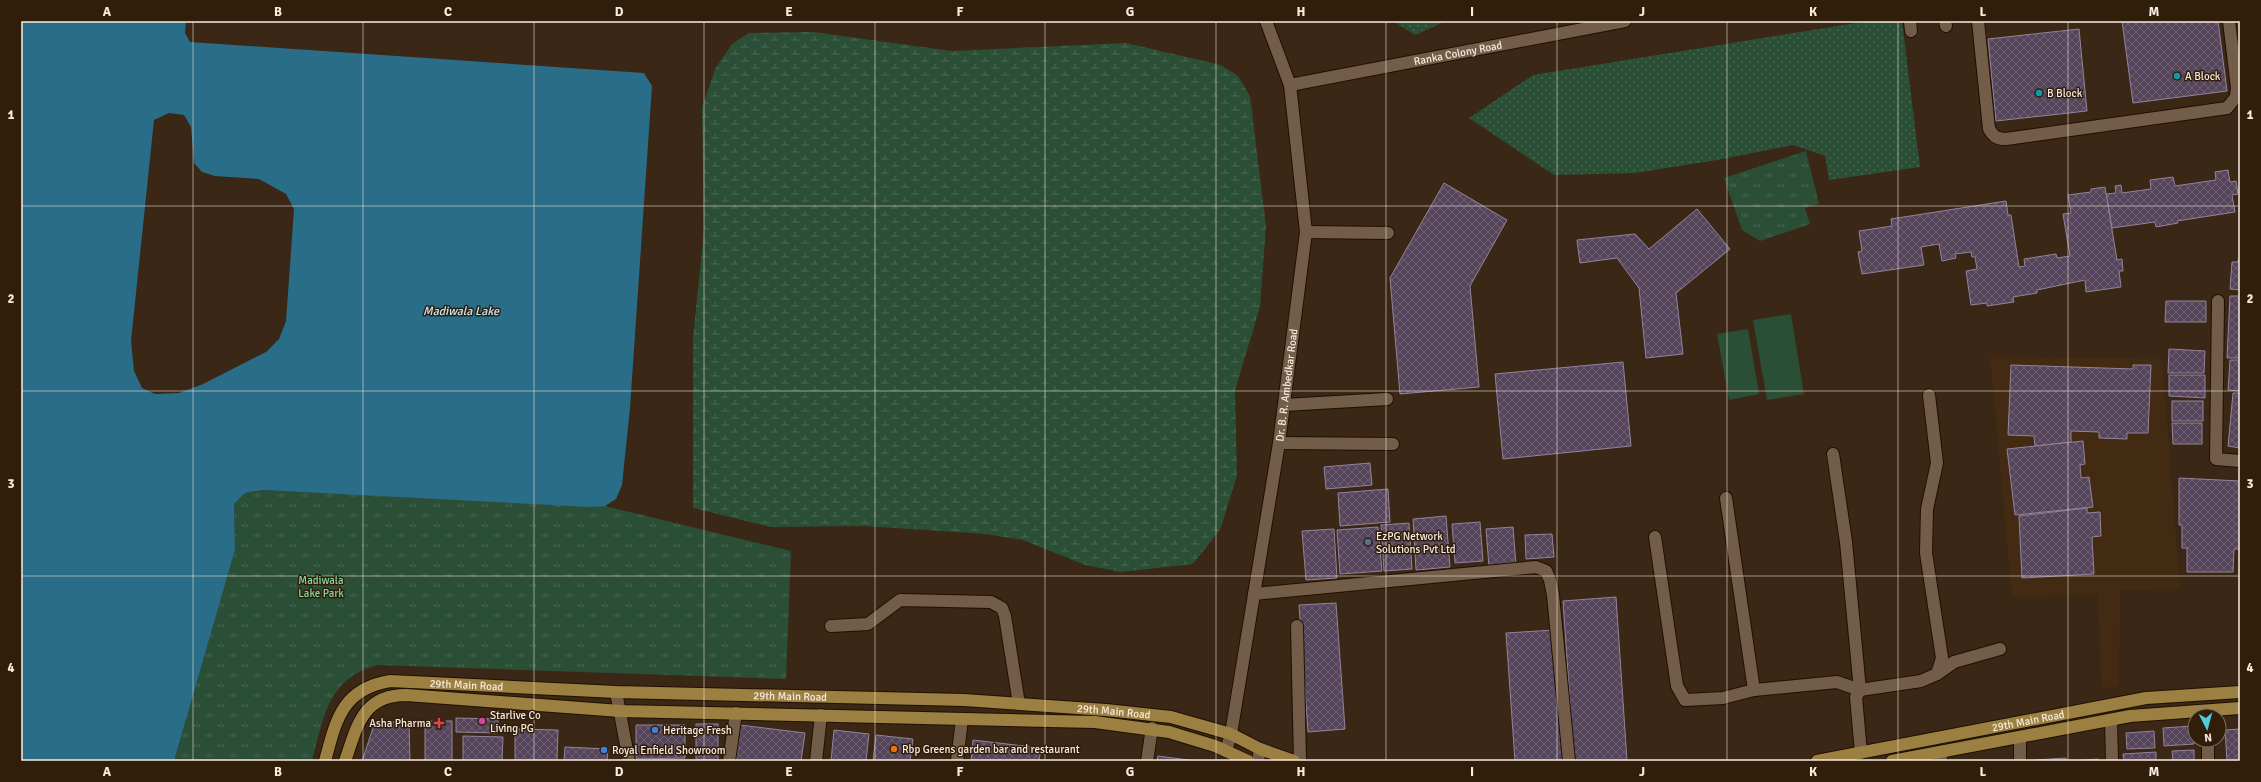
<svg xmlns="http://www.w3.org/2000/svg" width="2261" height="782" viewBox="0 0 2261 782" font-family="Signika,sans-serif">
<style>
.built{fill:#432b13}
.grass{fill:url(#grass-dots)}
.wetland{fill:url(#wetland-marsh)}
.park{fill:url(#park-tufts)}
.pitch{fill:#2b4e37}
.water{fill:#2a6d88;fill-rule:evenodd}
.building{fill:url(#building-cross-hatch);stroke:#94839b}
.lines{fill:none;stroke-linecap:round;stroke-linejoin:round}
.minor-casing{stroke:#211001;stroke-width:14}
.major-casing{stroke:#211001;stroke-width:14}
.minor{stroke:#735d49;stroke-width:12}
.major{stroke:#9b8041;stroke-width:12}
.grid{fill:none;stroke:#f7ebdf;stroke-width:1;stroke-opacity:0.55}
.culture-dot{fill:#0f9aa8;stroke:#301e0b;stroke-width:1.5}
.service-dot{fill:#5c6f8a;stroke:#301e0b;stroke-width:1.5}
.hotel-dot{fill:#d1479c;stroke:#301e0b;stroke-width:1.5}
.health-dot{fill:#e0444e;stroke:#301e0b;stroke-width:1.5}
.shop-dot{fill:#3f7fe0;stroke:#301e0b;stroke-width:1.5}
.food-dot{fill:#e8710a;stroke:#301e0b;stroke-width:1.5}
.labels{text-anchor:middle;stroke-width:3;stroke-linejoin:round;paint-order:stroke}
.street-label{font-size:11px;fill:#f7ebdf;stroke:#301e0b}
.poi-label{font-size:11px;fill:#f7ebdf;stroke:#301e0b;text-anchor:start}
.park-label{font-size:11px;fill:#87d6a1;stroke:#301e0b}
.water-label{font-size:12px;font-style:italic;fill:#c6e9fa;stroke:#301e0b}
.neatline{fill:none;stroke:#f7ebdf;stroke-width:1.5}
.grid-label{font-size:13px;text-anchor:middle;font-weight:bold;fill:#f7ebdf}
</style>
<defs>
<pattern id="grass-dots" width="8" height="8" patternUnits="userSpaceOnUse"><rect width="8" height="8" fill="#2b4e37"/><path d="M2 2h.1M6 6h.1" fill="none" stroke="#4a6854" stroke-width="1.8" stroke-linecap="round"/></pattern>
<pattern id="wetland-marsh" width="20" height="14" patternUnits="userSpaceOnUse"><rect width="20" height="14" fill="#2b4e37"/><path d="M1 5h8M5 5V1M11 12h8M15 12V8" fill="none" stroke="#4a6854"/></pattern>
<pattern id="park-tufts" width="24" height="20" patternUnits="userSpaceOnUse"><rect width="24" height="20" fill="#2b4e37"/><path d="M3 7l-1-3M5 7V3M7 7l1-3M15 17l-1-3M17 17v-4M19 17l1-3" fill="none" stroke="#4a6854"/></pattern>
<pattern id="building-cross-hatch" width="8" height="8" patternUnits="userSpaceOnUse"><rect width="8" height="8" fill="#55455b"/><path d="M0 0l8 8M0 8l8-8" fill="none" stroke="#6e6072"/></pattern>
</defs>
<rect width="100%" height="100%" fill="#3a2715"/>
<path class="built" d="M1990,356L2162,359L2180,588L2120,591L2119,687L2101,688L2098,595L2012,597Z"/>
<g class="grass">
<path d="M1393,21H1446L1415,35Z"/>
<path d="M1868,21H1902L1920,167L1829,180L1825,156L1793,145L1717,160L1635,173L1554,175L1469,118L1533,75Z"/>
</g>
<path class="wetland" d="M813,32L952,51L1126,43L1221,65L1238,76L1250,96L1266,226L1260,307L1235,390L1237,476L1220,530L1193,564L1121,572L1085,565L1023,540L986,534L865,526L770,527L693,508V338L704,230L702,108L715,69L732,44L749,33Z"/>
<g class="park">
<path d="M1806,151L1819,204L1805,208L1810,224L1760,241L1742,230L1724,178Z"/>
<path d="M262,490L605,506L791,551L786,679L377,665C327,679 324,718 312,761H174L235,550L234,504L245,493Z"/>
</g>
<g class="pitch">
<path d="M1791,314L1804,394L1767,400L1753,320Z"/>
<path d="M1748,329L1759,394L1729,400L1717,334Z"/>
</g>
<path class="water" d="M21,21H186L185,33L190,42L644,73L652,86L630,408L622,485L616,499L605,506L591,507L262,490L245,493L234,504L235,550L174,761H21ZM169,113L184,115L191,127L194,163L202,172L215,176L259,179L286,194L294,209L286,321L279,339L266,352L203,384L179,393L155,394L142,388L134,371L131,341L154,120Z"/>
<g class="building">
<path d="M2122,21H2218L2227,91L2133,103Z"/>
<path d="M2079,29L2087,111L1996,121L1988,39Z"/>
<path d="M2228,170L2230,182L2236,181L2238,194L2232,195L2235,212L2177,221L2178,223L2156,227L2155,222L2112,228L2106,194L2116,193L2115,186L2121,185L2122,193L2151,189L2150,180L2173,177L2175,186L2216,180L2215,172Z"/>
<path d="M1444,183L1507,220L1470,286L1479,387L1400,394L1390,278Z"/>
<path d="M2105,187L2117,260L2122,259L2123,271H2119L2121,287L2086,292L2085,280L2037,290V293L2013,297L2014,302L1987,306V303L1971,305L1966,271L1977,269L1975,257H1972L1971,252L1955,254L1956,258L1942,261L1939,244L1921,247L1924,265L1862,274L1858,252L1862,251L1859,231L1892,226L1891,219L2006,201L2008,215H2011L2019,267L2025,266L2024,259L2056,254L2057,258L2070,256L2063,214L2071,213L2068,195L2091,192V189Z"/>
<path d="M1697,209L1730,249L1676,293L1683,354L1646,358L1639,288L1617,258L1580,263L1577,240L1635,234L1649,249Z"/>
<path d="M2238,260H2240V290L2230,289L2232,262H2238Z"/>
<path d="M2230,296H2240V358H2227Z"/>
<path d="M2166,301H2206V322H2165Z"/>
<path d="M2169,349L2205,351L2204,373H2168Z"/>
<path d="M2230,360H2240V391L2228,390Z"/>
<path d="M1623,362L1631,446L1503,459L1495,374Z"/>
<path d="M2011,365L2133,369V365H2151L2148,433H2127V439L2099,438V432L2071,431V442L2035,446L2034,436L2008,435Z"/>
<path d="M2169,375H2205V398L2169,396Z"/>
<path d="M2233,393H2240V448L2228,446Z"/>
<rect x="2172" y="401" width="31" height="20"/>
<path d="M2172,423H2202V444H2173Z"/>
<path d="M2083,441L2085,464L2080,465L2081,478L2089,477L2093,507L2015,515L2007,449Z"/>
<path d="M1370,463L1372,485L1326,489L1324,467Z"/>
<path d="M2179,478L2240,481V549H2234L2233,572H2187V548H2182V525H2179Z"/>
<path d="M1388,489L1390,522L1340,526L1338,493Z"/>
<path d="M2087,508V513L2100,512L2101,536L2092,537L2094,574L2022,578L2019,516Z"/>
<path d="M1446,516L1450,567L1416,570L1413,519Z"/>
<path d="M1480,522L1483,561L1455,563L1452,524Z"/>
<path d="M1409,523L1412,569L1384,571L1381,525Z"/>
<path d="M1378,527L1382,571L1340,574L1337,530Z"/>
<path d="M1513,527L1516,565L1489,567L1486,529Z"/>
<path d="M1334,529L1337,578L1306,580L1302,531Z"/>
<path d="M1552,534L1554,557L1526,559L1525,535Z"/>
<path d="M1616,597L1627,761H1574L1563,601Z"/>
<path d="M1336,603L1345,729L1308,732L1299,605Z"/>
<path d="M1554,630L1564,761H1515L1506,633Z"/>
<path d="M456,718L498,719V733L456,732Z"/>
<rect x="425" y="721" width="27" height="40"/>
<path d="M375,722H409L410,761H362Z"/>
<rect x="696" y="724" width="22" height="36"/>
<path d="M636,725H685V758L636,759Z"/>
<path d="M740,725L805,733L801,761H736Z"/>
<path d="M2193,726L2194,744L2164,746L2163,728Z"/>
<path d="M515,729L558,730L557,761H515Z"/>
<path d="M2240,729V761H2227L2225,730Z"/>
<path d="M834,730L869,734L866,761H831Z"/>
<path d="M2154,731L2155,748L2127,749L2126,733Z"/>
<path d="M876,735L913,739L910,761H873Z"/>
<path d="M463,736L503,737L502,761H463Z"/>
<path d="M973,740L1041,748L1039,761H971Z"/>
<path d="M565,747L608,749L607,761H564Z"/>
<path d="M2194,750V761H2173L2172,751Z"/>
<path d="M2156,752V761H2124L2123,754Z"/>
<path d="M1158,756L1196,761H1157Z"/>
<path d="M2066,758V761H2035V760Z"/>
<path d="M2098,759V761H2071Z"/>
</g>
<g class="lines">
<defs>
<g id="minor">
<path d="M1910,21L1911,31"/>
<path d="M1945,21L1946,26"/>
<path d="M1978,21L1989,129C1994,137 1997,139 2006,139L2227,108L2236,97L2237,88L2229,21"/>
<path id="s1" d="M1290,85L1625,21"/>
<path d="M1306,232L1388,233"/>
<path d="M2218,301L2216,459L2240,461"/>
<path d="M1284,405L1387,399"/>
<path d="M1279,443L1393,444"/>
<path d="M1726,498L1754,690"/>
<path d="M1655,537L1677,686L1685,700L1723,698L1754,690L1837,682L1860,690L1846,542L1833,454"/>
<path d="M1254,594L1536,567L1546,571L1550,580L1553,595L1569,761"/>
<path d="M831,626L868,624L900,600L991,602L1002,608L1005,616L1019,704"/>
<path d="M1297,626L1300,761"/>
<path d="M1937,674L1954,662L2000,649"/>
<path d="M616,692L629,761"/>
<path d="M2111,721L2112,761"/>
<path d="M2020,738V761"/>
<path id="s2" d="M1226,751L1231,734L1279,443L1306,232L1290,85L1266,21"/>
<path d="M1861,753L1856,697L1860,690L1921,681L1937,674L1942,658L1926,553L1927,509L1937,463L1929,395"/>
<path d="M729,761L736,713"/>
<path d="M816,761L821,715"/>
<path d="M957,761L962,719"/>
<path d="M1147,761L1152,728"/>
<path d="M1258,761L1260,749"/>
<path d="M1941,761V752"/>
<path d="M2208,761V740"/>
</g>
<g id="major">
<path id="s3" d="M325,761C336,720 342,689 390,681L616,692L964,700L1106,710L1171,717L1231,734L1260,749L1294,761"/>
<path d="M345,761C357,727 362,695 406,695L620,711L1095,722L1169,732L1215,746L1248,761"/>
<path id="s4" d="M1817,761L2146,698L2240,692"/>
<path d="M1892,761L2130,716L2240,708"/>
</g>
</defs>
<use href="#minor" class="minor-casing"/>
<use href="#major" class="major-casing"/>
<use href="#minor" class="minor"/>
<use href="#major" class="major"/>
</g>
<path class="grid" d="M193,21V761M363,21V761M534,21V761M704,21V761M875,21V761M1045,21V761M1216,21V761M1386,21V761M1557,21V761M1727,21V761M1898,21V761M2068,21V761M21,206H2240M21,391H2240M21,576H2240"/>
<g class="culture-dot">
<circle cx="2177" cy="76" r="4"/>
<circle cx="2039" cy="93" r="4"/>
</g>
<circle class="service-dot" cx="1368" cy="542" r="4"/>
<circle class="hotel-dot" cx="482" cy="721" r="4"/>
<path class="health-dot" d="M437 717h4v4h4v4h-4v4h-4v-4h-4v-4h4z"/>
<g class="shop-dot">
<circle cx="655" cy="730" r="4"/>
<circle cx="604" cy="750" r="4"/>
</g>
<circle class="food-dot" cx="894" cy="749" r="4"/>
<g class="labels">
<g class="street-label">
<text dy="4" stroke="none"><textPath href="#s1" startOffset="171">Ranka Colony Road</textPath></text>
<text dy="4" stroke="none"><textPath href="#s2" startOffset="371">Dr. B. R. Ambedkar Road</textPath></text>
<text dy="4" stroke="none"><textPath href="#s3" startOffset="188">29th Main Road</textPath></text>
<text dy="4" stroke="none"><textPath href="#s3" startOffset="512">29th Main Road</textPath></text>
<text dy="4" stroke="none"><textPath href="#s3" startOffset="836">29th Main Road</textPath></text>
<text dy="4" stroke="none"><textPath href="#s4" startOffset="215">29th Main Road</textPath></text>
</g>
<g class="poi-label">
<text x="2185" y="80">A Block</text>
<text x="2047" y="97">B Block</text>
<text x="1376" y="540">EzPG Network<tspan x="1376" dy="13">Solutions Pvt Ltd</tspan></text>
<text x="490" y="719">Starlive Co<tspan x="490" dy="13">Living PG</tspan></text>
<text x="431" y="727" text-anchor="end">Asha Pharma</text>
<text x="663" y="734">Heritage Fresh</text>
<text x="902" y="753">Rbp Greens garden bar and restaurant</text>
<text x="612" y="754">Royal Enfield Showroom</text>
</g>
<g class="park-label">
<text x="321" y="584">Madiwala<tspan x="321" dy="13">Lake Park</tspan></text>
</g>
<g class="water-label">
<text x="461" y="315">Madiwala Lake</text>
</g>
</g>
<rect width="2261" height="782" fill="none" stroke="#301e0b" stroke-width="44"/>
<g transform="translate(2207 728) rotate(174)"><circle r="19" fill="#301e0b" stroke="#807060"/>
<path d="M0-3L7 15L0 10L-7 15Z" fill="#52cbd7"/>
<text y="-6" font-size="11" font-weight="bold" text-anchor="middle" fill="#f7ebdf">N</text>
</g>
<rect x="22" y="22" width="2217" height="738" class="neatline"/>
<g class="grid-label">
<text x="107" y="16">A</text>
<text x="278" y="16">B</text>
<text x="448" y="16">C</text>
<text x="619" y="16">D</text>
<text x="789" y="16">E</text>
<text x="960" y="16">F</text>
<text x="1130" y="16">G</text>
<text x="1301" y="16">H</text>
<text x="1472" y="16">I</text>
<text x="1642" y="16">J</text>
<text x="1813" y="16">K</text>
<text x="1983" y="16">L</text>
<text x="2154" y="16">M</text>
<text x="11" y="119">1</text>
<text x="2250" y="119">1</text>
<text x="11" y="303">2</text>
<text x="2250" y="303">2</text>
<text x="11" y="488">3</text>
<text x="2250" y="488">3</text>
<text x="11" y="672">4</text>
<text x="2250" y="672">4</text>
<text x="107" y="776">A</text>
<text x="278" y="776">B</text>
<text x="448" y="776">C</text>
<text x="619" y="776">D</text>
<text x="789" y="776">E</text>
<text x="960" y="776">F</text>
<text x="1130" y="776">G</text>
<text x="1301" y="776">H</text>
<text x="1472" y="776">I</text>
<text x="1642" y="776">J</text>
<text x="1813" y="776">K</text>
<text x="1983" y="776">L</text>
<text x="2154" y="776">M</text>
</g>
</svg>
